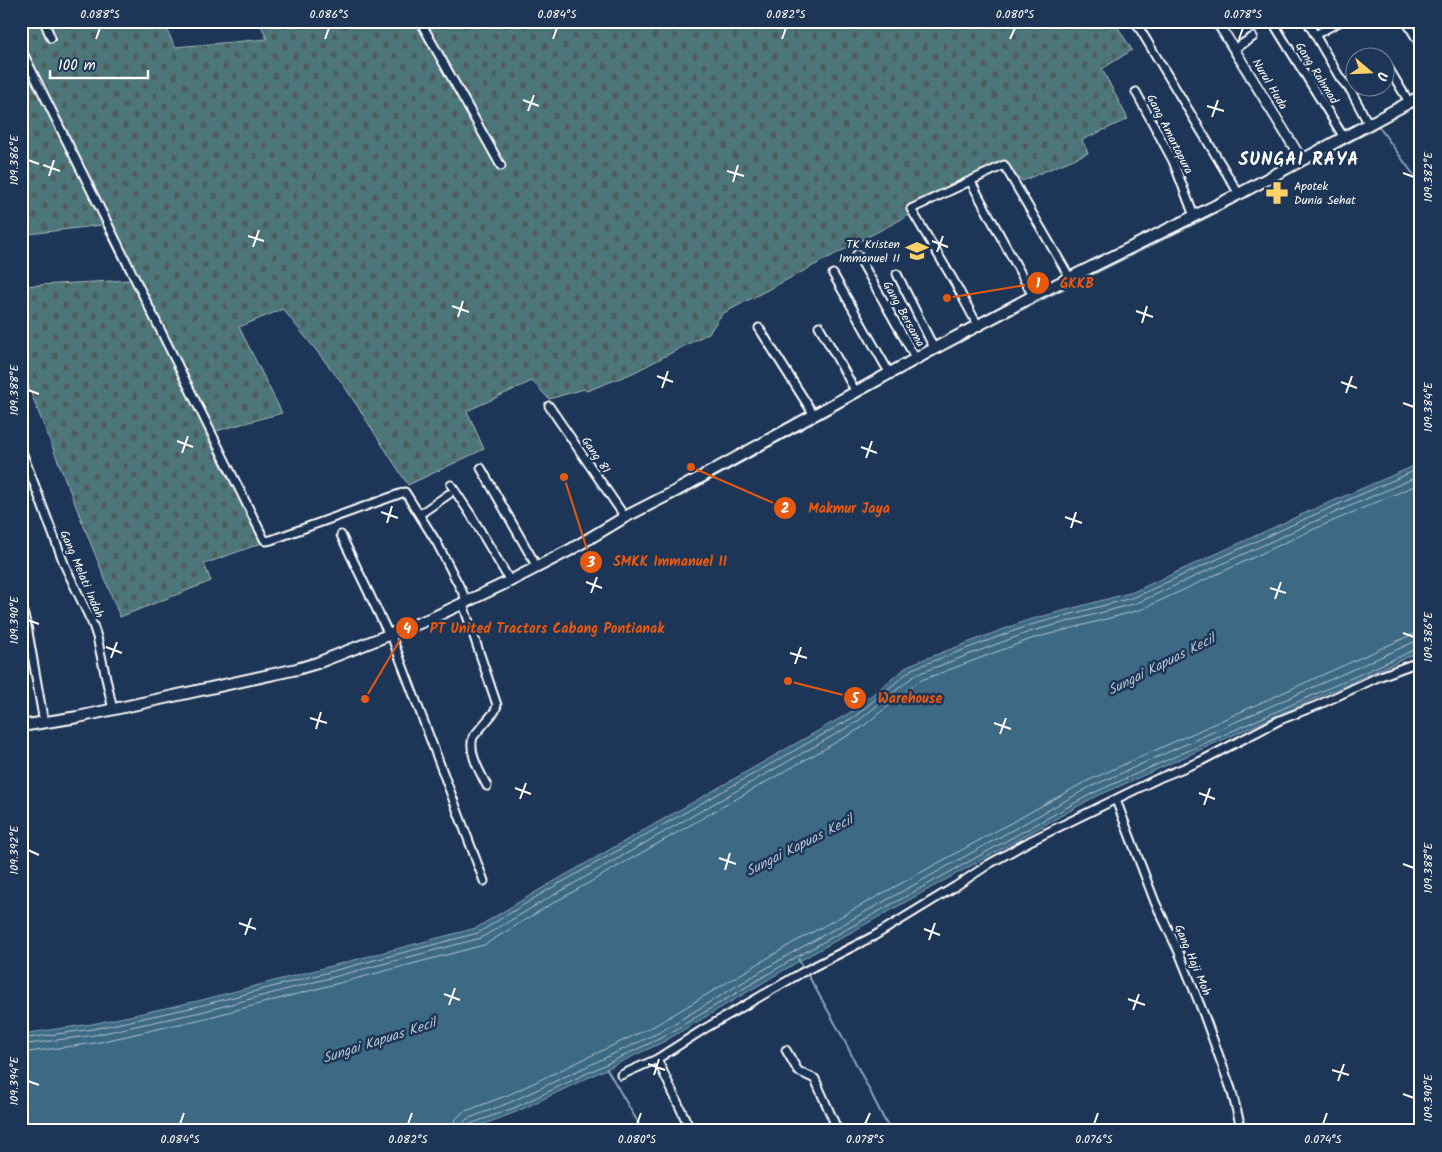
<svg xmlns="http://www.w3.org/2000/svg" width="1442" height="1152" viewBox="0 0 1442 1152" font-family="Kalam,sans-serif">
<style>
.cemetery{fill:url(#cemetery-stones);stroke:#a6babc}
.water{fill:#3e6985;stroke:#8ba5b6}
.lines{fill:none;stroke-linecap:round;stroke-linejoin:round}
.shore{stroke:#b2c3ce;stroke-width:1}
.stream{stroke:#8ba5b6;stroke-width:2}
.minor-casing{stroke:#fff;stroke-width:11}
.tertiary-casing{stroke:#fff;stroke-width:12}
.secondary-casing{stroke:#fff;stroke-width:14}
.minor{stroke:#1d3557;stroke-width:7}
.tertiary{stroke:#1d3557;stroke-width:9}
.secondary{stroke:#1d3557;stroke-width:10}
.ticks{fill:none;stroke:#fff;stroke-width:2}
.labels{text-anchor:middle;stroke-width:5;stroke-linejoin:round;paint-order:stroke}
.street-label{font-size:12px;fill:#fff;stroke:#1d3557}
.poi-label{font-size:12px;fill:#fff;stroke:#1d3557;text-anchor:start}
.water-label{font-size:14px;font-style:italic;fill:#b2c3ce;stroke:#1d3557}
.district-label{font-size:18px;font-weight:bold;letter-spacing:1px;fill:#fff;stroke:#1d3557}
.leader{fill:none;stroke:#e8590c;stroke-width:2}
.callout-dot{fill:#e8590c;stroke:#1d3557;stroke-width:2}
.mark-label{font-size:15px;text-anchor:middle;font-weight:bold;fill:#fff}
.callout-label{font-size:14px;text-anchor:middle;font-weight:bold;fill:#e8590c;stroke:#1d3557;stroke-width:5;stroke-linejoin:round;paint-order:stroke}
.neatline{fill:none;stroke:#fff;stroke-width:2}
.ticks-label{font-size:12px;text-anchor:middle;fill:#fff}
</style>
<defs>
<pattern id="cemetery-stones" width="16" height="16" patternUnits="userSpaceOnUse" patternTransform="scale(1.25)"><rect width="16" height="16" fill="#4e767a"/><path d="M2 7V4a2 2 0 0 1 4 0v3zM10 15v-3a2 2 0 0 1 4 0v3z" fill="#4d5d5e"/></pattern>
</defs>
<rect width="100%" height="100%" fill="#1d3557"/>
<filter id="ink" filterUnits="userSpaceOnUse"><feTurbulence type="fractalNoise" baseFrequency=".02" numOctaves="2"/><feDisplacementMap in="SourceGraphic" scale="10" xChannelSelector="R" yChannelSelector="G"/><feConvolveMatrix kernelMatrix="1 2 1 2 8 2 1 2 1" color-interpolation-filters="sRGB"/></filter>
<g filter="url(#ink)">
<path class="cemetery" d="M21,21H163L175,47L267,39L259,21H1114L1132,50L1102,69L1128,119L1082,140L1088,153L1022,181L1006,164L722,314L709,333L633,373L587,391L584,389L549,399L532,381L467,411L484,449L408,485L343,384L283,309L239,327L282,413L205,434L262,543L204,564L211,581L120,617L21,368V286L130,280L102,225L21,235Z"/>
<path class="water" d="M1421,463V651L1093,798L801,960L665,1041L516,1112L466,1131H21V1034L92,1024L198,1001L476,928L539,890L851,712L909,665L1025,621L1133,592L1305,513Z"/>
<g class="lines">
<g class="shore">
<path d="M21,1039L93,1029L199,1006L478,933L541,894L854,717L912,669L1027,626L1135,597L1307,518L1421,468"/>
<path d="M21,1045L94,1035L201,1012L481,938L545,900L857,722L915,675L1029,632L1137,603L1309,524L1421,475"/>
<path d="M21,1053L95,1043L202,1019L484,945L548,906L861,728L919,681L1031,639L1140,610L1312,530L1421,483"/>
<path d="M453,1131L455,1120L463,1112L508,1095L656,1025L791,944L1085,782L1411,635L1421,633"/>
<path d="M460,1131L462,1124L467,1119L511,1102L660,1032L795,951L1088,788L1414,642L1421,641"/>
<path d="M467,1131V1127L470,1124L514,1108L663,1037L798,956L1091,794L1421,647"/>
</g>
<g class="stream">
<path d="M1210,21L1292,154"/>
<path d="M948,348L979,331L1212,215L1300,167L1379,127L1421,185"/>
<path d="M894,378L939,353"/>
<path d="M681,496L885,383"/>
<path d="M798,959L802,966"/>
<path d="M808,975L840,1032L890,1131"/>
<path d="M607,1069L643,1131"/>
</g>
<defs>
<g id="minor">
<path d="M44,21L51,38"/>
<path d="M420,21L501,166"/>
<path d="M1135,21L1239,194"/>
<path d="M1272,21L1343,136"/>
<path d="M1307,21L1340,78L1351,91L1368,123"/>
<path d="M1406,21L1421,46"/>
<path d="M1315,35L1341,21"/>
<path d="M21,49L264,539L266,541L271,540L405,492L437,543L467,601"/>
<path d="M1234,49L1253,37"/>
<path d="M1389,69L1409,102"/>
<path d="M1136,92L1173,161L1194,216"/>
<path d="M971,182L1033,296"/>
<path d="M857,254L916,359"/>
<path d="M833,274L890,374"/>
<path d="M897,274L934,348"/>
<path d="M819,326L856,392"/>
<path d="M978,326L955,283L911,209L1004,165L1070,278"/>
<path d="M759,328L814,415"/>
<path d="M549,406L625,517"/>
<path d="M21,449L65,566L93,625L97,637L113,710"/>
<path d="M481,468L537,567"/>
<path d="M451,485L471,515L510,581"/>
<path d="M420,514L449,494"/>
<path d="M341,535L389,635"/>
<path d="M463,604L497,705L495,711L473,737C468,753 480,772 487,786"/>
<path d="M21,605L27,626L44,723"/>
<path d="M391,635L484,881"/>
<path d="M1116,800L1155,902L1178,950L1204,1015L1231,1089L1242,1131"/>
<path d="M786,1050L798,1071L815,1079L838,1131"/>
<path d="M657,1059L691,1131"/>
<path d="M1421,1064V1072"/>
<path d="M621,1075L657,1059L704,1029L801,973L874,936L956,886L989,864L1030,841L1159,778L1201,761L1280,720L1318,705L1378,677L1421,661"/>
</g>
<path id="tertiary" d="M1217,21L1302,160"/>
<path id="secondary" d="M21,726L78,717L297,669L317,663L432,618L510,581L570,550L625,517L674,492L941,345L1033,296L1239,194L1421,96"/>
</defs>
<use href="#minor" class="minor-casing"/>
<use href="#tertiary" class="tertiary-casing"/>
<use href="#secondary" class="secondary-casing"/>
<use href="#minor" class="minor"/>
<use href="#tertiary" class="tertiary"/>
<use href="#secondary" class="secondary"/>
</g>
</g>
<path class="ticks" d="M96,39L100,28M325,39L329,28M553,39L557,28M782,39L786,28M1010,39L1015,28M1239,39L1243,28M523,100L539,106M1207,106L1224,111M528,111L534,95M1212,117L1218,100M28,160L39,164M43,165L60,171M727,171L744,176M1403,173L1414,177M49,176L54,160M733,182L738,165M248,236L264,241M932,241L948,247M253,247L259,230M937,252L943,236M452,306L469,312M1136,311L1153,317M458,317L463,301M1142,323L1147,306M657,376L673,382M1341,382L1357,388M662,388L668,371M28,390L39,394M1346,393L1352,376M1403,403L1414,407M177,441L193,447M861,447L877,453M182,453L188,436M866,458L872,441M381,512L398,518M1065,517L1082,523M387,523L392,506M1071,528L1076,512M586,582L602,588M1270,588L1286,593M591,593L597,577M1275,599L1281,582M28,620L39,624M1403,633L1414,637M106,647L122,653M790,653L807,658M111,658L117,642M795,664L801,647M310,718L327,723M994,723L1011,729M316,729L321,712M1000,734L1006,718M515,788L531,794M1199,793L1215,799M520,799L526,783M1204,805L1210,788M28,850L39,855M719,858L736,864M1403,864L1414,868M725,870L730,853M239,923L256,929M924,929L940,935M245,935L251,918M929,940L935,923M444,994L460,1000M1128,999L1145,1005M449,1005L455,988M1133,1010L1139,994M648,1064L665,1070M1332,1070L1349,1075M654,1075L659,1059M28,1081L39,1085M1338,1081L1344,1064M1403,1094L1414,1098M180,1124L184,1113M408,1124L412,1113M637,1124L641,1113M865,1124L870,1113M1094,1124L1098,1113M1323,1124L1327,1113"/>
<defs>
<symbol id="pharmacy-bare" viewBox="-9 -9 18 18"><path d="M-2-6h4v4h4v4h-4v4h-4v-4h-4v-4h4Z" fill="#ffd166" stroke="#1d3557" stroke-width="2.5" paint-order="stroke"/></symbol>
<symbol id="school-bare" viewBox="-9 -9 18 18"><path d="M0-5L7-2L0 1L-7-2ZM-4 1L0 2.5L4 1V4Q0 6-4 4Z" fill="#ffd166" stroke="#1d3557" stroke-width="2.5" paint-order="stroke"/></symbol>
</defs>
<g fill-rule="evenodd">
<use href="#pharmacy-bare" x="1261" y="177" width="32" height="32"/>
<use href="#school-bare" x="901" y="235" width="32" height="32"/>
</g>
<g class="labels">
<g class="street-label">
<text transform="translate(1317 73) rotate(58)" y="4">Gang Rahmad</text>
<text transform="translate(1270 84) rotate(59)" y="4">Nurul Huda</text>
<text transform="translate(1170 134) rotate(63)" y="4">Gang Amartapura</text>
<text transform="translate(904 314) rotate(61)" y="4">Gang Bersama</text>
<text transform="translate(596 455) rotate(56)" y="4">Gang 81</text>
<text transform="translate(82 574) rotate(67)" y="4">Gang Melati Indah</text>
<text transform="translate(1193 960) rotate(67)" y="4">Gang Haji Moh</text>
</g>
<g class="poi-label">
<text x="1294" y="190">Apotek<tspan x="1294" dy="14">Dunia Sehat</tspan></text>
<text x="900" y="248" text-anchor="end">TK Kristen<tspan x="900" dy="14">Immanuel II</tspan></text>
</g>
<g class="water-label">
<text transform="translate(1161 664) rotate(-27)" y="5">Sungai Kapuas Kecil</text>
<text transform="translate(799 845) rotate(-27)" y="5">Sungai Kapuas Kecil</text>
<text transform="translate(379 1040) rotate(-18)" y="5">Sungai Kapuas Kecil</text>
</g>
<g class="district-label">
<text x="1299" y="165">SUNGAI RAYA</text>
</g>
</g>
<path class="leader" d="M947 298L1038 283M691 467L785 508M564 477L591 562M365 699L407 628M788 681L855 698"/>
<g class="callout-dot">
<circle cx="947" cy="298" r="5"/>
<circle cx="691" cy="467" r="5"/>
<circle cx="564" cy="477" r="5"/>
<circle cx="365" cy="699" r="5"/>
<circle cx="788" cy="681" r="5"/>
<circle cx="1038" cy="283" r="12"/>
<circle cx="785" cy="508" r="12"/>
<circle cx="591" cy="562" r="12"/>
<circle cx="407" cy="628" r="12"/>
<circle cx="855" cy="698" r="12"/>
</g>
<g class="mark-label">
<text x="1038" y="288">1</text>
<text x="785" y="513">2</text>
<text x="591" y="567">3</text>
<text x="407" y="633">4</text>
<text x="855" y="703">5</text>
</g>
<g class="callout-label">
<text x="1077" y="288">GKKB</text>
<text x="849" y="513">Makmur Jaya</text>
<text x="670" y="566">SMKK Immanuel II</text>
<text x="547" y="633">PT United Tractors Cabang Pontianak</text>
<text x="910" y="703">Warehouse</text>
</g>
<rect width="1442" height="1152" fill="none" stroke="#1d3557" stroke-width="55"/>
<g transform="translate(1370 72) rotate(109)"><circle r="24" fill="#1d3557" stroke="#77869a"/>
<path d="M0-4L9 19L0 12L-9 19Z" fill="#ffd166"/>
<text y="-8" font-size="14" font-weight="bold" text-anchor="middle" fill="#ffffff">U</text>
</g>
<path d="M50 70v8h98v-8" fill="none" stroke="#ffffff" stroke-width="2.5"/>
<text x="58" y="70" font-size="15" fill="#ffffff" stroke="#1d3557" stroke-width="4" paint-order="stroke">100 m</text>
<rect x="28" y="28" width="1386" height="1096" class="neatline"/>
<g class="ticks-label">
<text x="100" y="18">0.088°S</text>
<text x="329" y="18">0.086°S</text>
<text x="557" y="18">0.084°S</text>
<text x="786" y="18">0.082°S</text>
<text x="1015" y="18">0.080°S</text>
<text x="1243" y="18">0.078°S</text>
<text transform="translate(14 160) rotate(-90)" y="4">109.386°E</text>
<text transform="translate(1428 177) rotate(-90)" y="4">109.382°E</text>
<text transform="translate(14 390) rotate(-90)" y="4">109.388°E</text>
<text transform="translate(1428 407) rotate(-90)" y="4">109.384°E</text>
<text transform="translate(14 620) rotate(-90)" y="4">109.390°E</text>
<text transform="translate(1428 637) rotate(-90)" y="4">109.386°E</text>
<text transform="translate(14 850) rotate(-90)" y="4">109.392°E</text>
<text transform="translate(1428 868) rotate(-90)" y="4">109.388°E</text>
<text transform="translate(14 1081) rotate(-90)" y="4">109.394°E</text>
<text transform="translate(1428 1098) rotate(-90)" y="4">109.390°E</text>
<text x="180" y="1143">0.084°S</text>
<text x="408" y="1143">0.082°S</text>
<text x="637" y="1143">0.080°S</text>
<text x="865" y="1143">0.078°S</text>
<text x="1094" y="1143">0.076°S</text>
<text x="1323" y="1143">0.074°S</text>
</g>
</svg>
